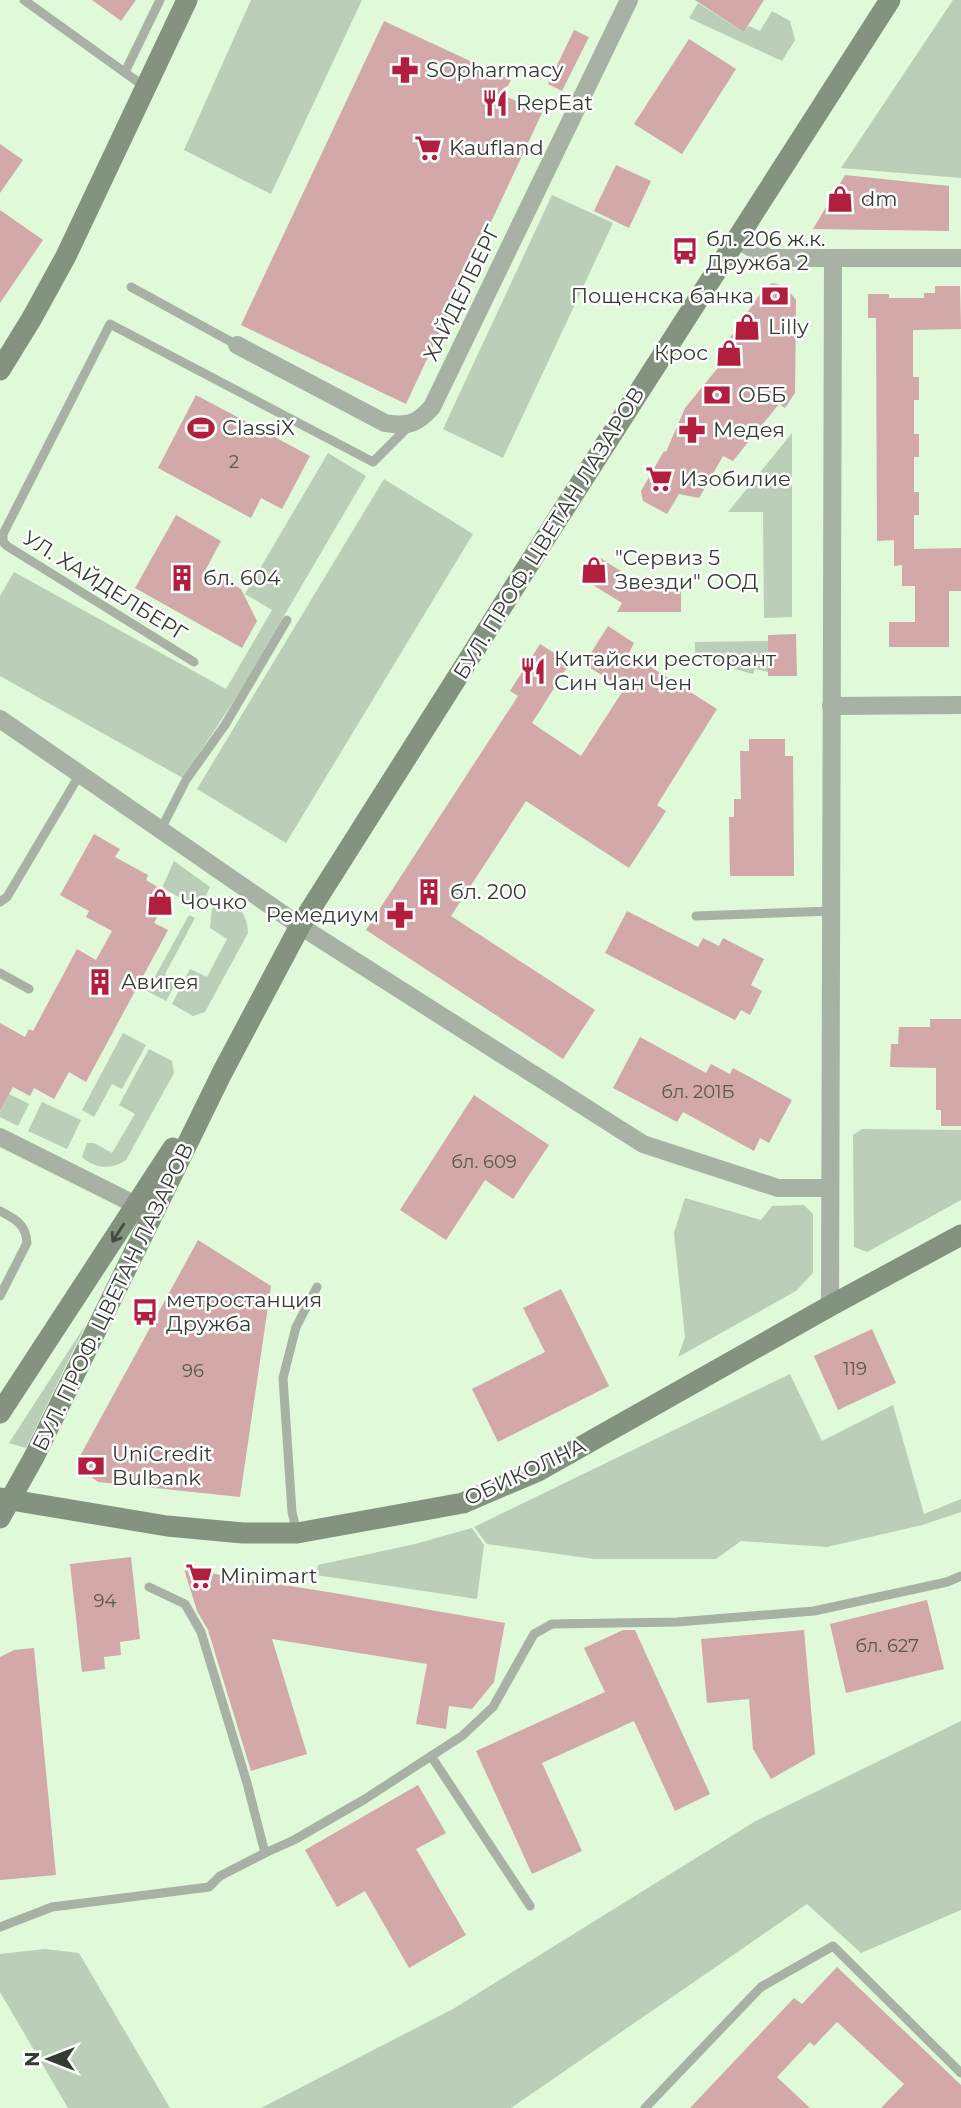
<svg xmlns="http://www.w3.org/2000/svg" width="961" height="2108" viewBox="0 0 961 2108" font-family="Montserrat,sans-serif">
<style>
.green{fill:#bbceb7}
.building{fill:#d2a8a9}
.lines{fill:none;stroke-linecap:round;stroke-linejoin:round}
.lane{stroke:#a7b1a4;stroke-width:9}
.street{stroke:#a7b1a4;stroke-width:18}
.secondary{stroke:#83937f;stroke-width:21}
.oneway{stroke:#424d40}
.labels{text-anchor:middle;stroke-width:5;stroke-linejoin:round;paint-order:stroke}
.number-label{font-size:18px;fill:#5a574e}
.poi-label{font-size:21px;fill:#323c30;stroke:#fff;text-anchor:start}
.street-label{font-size:21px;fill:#323c30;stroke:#fff}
</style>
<rect width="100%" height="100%" fill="#dff9d9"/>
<g class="green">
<path d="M251,0H362L271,194L184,150Z"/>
<path d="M953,0H961V178L841,168Z"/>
<path d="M698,3L744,32L749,26L760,31L772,11L790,21L795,40L782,61L689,18Z"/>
<path d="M552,195L613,223L503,458L443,429Z"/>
<path d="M792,433V617L764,618L763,512H728Z"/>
<path d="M328,453L366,476L237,696L183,778L0,676V596L14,572L226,689L272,610L245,594Z"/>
<path d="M384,479L473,534L286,843L197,789Z"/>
<path d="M768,641V672L755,669L753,674L695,658V642Z"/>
<path d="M174,861L210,887L200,908L162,888Z"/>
<path d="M220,896C237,907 247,910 248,933L205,1012L193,1016L172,1004L190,969L207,977L227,939L210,928L212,909Z"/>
<path d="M189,915L195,918L165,974L177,981L166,1001L147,991Z"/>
<path d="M123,1033L146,1045L122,1089L112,1084L94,1117L82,1110Z"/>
<path d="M149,1049L172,1061L174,1073L126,1160C112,1170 95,1169 82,1157L87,1143H94L112,1153L135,1114L119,1105Z"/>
<path d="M1,1090L29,1104L18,1126L0,1117Z"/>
<path d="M42,1102L81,1120L67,1149L28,1131Z"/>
<path d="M862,1129L961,1130V1200L867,1252L854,1247L853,1135Z"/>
<path d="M685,1198L761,1220L772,1206L804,1205L813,1214V1273L796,1291L678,1357L685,1337L674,1233Z"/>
<path d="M86,1324L26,1448L9,1443Z"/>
<path d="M790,1374L822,1441L893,1405L924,1514L961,1499V1512L922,1525L827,1547L741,1541L716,1559H594L487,1544L474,1527Z"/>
<path d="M472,1528L484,1545L477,1599L316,1575L318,1565L415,1544Z"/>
<path d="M961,1721V1910L861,1953L807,1904L511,2108H261L453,2009L754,1822Z"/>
<path d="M45,1949L79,1953L170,2108H68L0,1992V1954Z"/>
</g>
<g class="building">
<path d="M92,0H136L121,21Z"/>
<path d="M695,0H764L744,32Z"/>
<path d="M384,21L511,80L503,95L542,113L406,404L241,325Z"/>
<path d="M574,30L589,37L562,91L548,84Z"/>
<path d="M689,39L736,69L682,154L634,124Z"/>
<path d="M0,144L23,160L0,193Z"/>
<path d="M616,165L651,181L629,228L594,211Z"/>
<path d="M845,175L949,186V231L813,229Z"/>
<path d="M0,210L43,240L0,303Z"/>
<path d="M772,283L785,286L796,300L795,393L785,408L779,404L733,461L723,456L699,498L679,494L667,514L643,501L641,491L664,451L666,452L685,408L721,364L715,360L760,294Z"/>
<path d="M935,286H960L961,329L913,330V377H919V400H914V434H919V457H914V492H919V515H914V549L961,548V591H949V647H889V622H915V586H902V565L894,566V540L877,541L876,318H868V294H889V298H924V293H935Z"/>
<path d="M196,395L310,456L282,509L261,498L251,518L158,468Z"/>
<path d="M176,515L221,541L206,569L241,589L257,621L242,648L135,588Z"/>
<path d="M594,554L641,584H681V612H617L622,603L580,577Z"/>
<path d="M608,626L634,643L629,653L717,709L657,805L666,811L629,868L526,801L451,916L595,1010L563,1059L366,930L518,696L510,691L540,644L570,663L532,723L581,756L624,689L584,664Z"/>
<path d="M796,634L797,676H768V635Z"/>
<path d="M749,739H785V756H793L794,876H730L729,817H734V799H741L740,751H749Z"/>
<path d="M94,834L120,849L115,857L148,875L146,880L169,894L154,923L168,930L86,1082L69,1072L54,1099L34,1088L30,1096L13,1087L0,1110V1023L25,1037L29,1029L33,1031L77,949L96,960L112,931L86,917L89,911L60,895Z"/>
<path d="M627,911L698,947L703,938L719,946L723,938L764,959L751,985L762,991L750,1015L741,1010L735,1020L605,953Z"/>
<path d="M930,1019H961V1126H941V1110H936V1068L890,1067L891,1044H898L899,1027H930Z"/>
<path d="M640,1037L706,1073L711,1064L730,1074L733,1068L792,1100L769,1143L760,1138L754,1151L683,1112L677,1122L613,1088Z"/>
<path d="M474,1095L549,1145L513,1199L485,1180L446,1240L400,1210Z"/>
<path d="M198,1240L271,1286L240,1497L98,1482L85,1472L80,1456Z"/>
<path d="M561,1289L609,1386L498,1442L472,1389L545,1352L523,1308Z"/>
<path d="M872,1329L896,1383L838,1410L814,1356Z"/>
<path d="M131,1557L140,1639L120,1642L121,1655L104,1657L105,1669L82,1672L70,1564Z"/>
<path d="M184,1569L334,1593L505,1623L494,1682L472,1709L449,1706L446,1729L416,1724L427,1664L272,1639L307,1754L251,1771L208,1630L197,1611Z"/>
<path d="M927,1600L944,1669L846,1693L830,1624Z"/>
<path d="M623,1630H635L710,1794L675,1811L634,1721L542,1763L582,1851L532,1874L476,1751L605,1692L584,1648Z"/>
<path d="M804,1630L815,1754L771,1779L753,1749L749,1699L707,1703L701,1639Z"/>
<path d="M34,1648L56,1875L0,1880V1657L14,1650Z"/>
<path d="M418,1785L446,1833L416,1849L466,1935L409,1968L365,1891L337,1907L305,1850Z"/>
<path d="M837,1967L961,2085V2108H881L904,2084L837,2022L814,2046L810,2042L777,2077L810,2108H690L794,1998L802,2004Z"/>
</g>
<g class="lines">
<g class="lane">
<path d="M24,0L145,87"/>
<path d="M125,72L160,0"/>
<path d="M131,287L237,345"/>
<path d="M194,662L7,546L3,542V534L110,324L373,462L409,426"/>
<path d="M161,829L186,780L225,725L287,620"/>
<path d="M0,902L7,897L80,774"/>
<path d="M696,916L831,911"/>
<path d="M0,973L29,989"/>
<path d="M0,1211C15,1219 26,1224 27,1243L0,1296"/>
<path d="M297,1533L292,1512L283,1378L296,1327L317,1287"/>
<path d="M431,1756L530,1906"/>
<path d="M265,1853L294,1840L365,1799L462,1736L493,1707L534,1634L552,1624L677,1622L814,1611L947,1582L961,1576"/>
<path d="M0,1927L52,1907L209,1887L220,1876L265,1853L247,1783L201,1632L185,1604L149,1587"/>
<path d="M645,2108L761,1987L833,1946L961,2073"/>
</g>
<g class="street">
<path d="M736,239L769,258H961"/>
<path d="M237,345L385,423C408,427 417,424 432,407L629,0"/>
<path d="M831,706L961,705"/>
<path d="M0,719L300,926L643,1144L778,1188H830"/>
<path d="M0,1137L136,1205"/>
<path d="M830,1306L833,258"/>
</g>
<g class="secondary">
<path d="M0,370L32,318L66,256L187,0"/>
<path d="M0,1413L173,1148"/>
<path d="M0,1498L167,1526L243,1533H297L463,1503L538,1471L830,1306L961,1235"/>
<path d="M0,1518L34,1457L222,1073L300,926L546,537L890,0"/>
</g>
</g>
<defs><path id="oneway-shaft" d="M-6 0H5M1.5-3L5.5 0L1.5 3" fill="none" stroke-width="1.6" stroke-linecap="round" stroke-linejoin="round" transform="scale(1.75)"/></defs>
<use class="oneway" href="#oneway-shaft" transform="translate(118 1233) rotate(123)"/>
<defs>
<symbol id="pharmacy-bare" viewBox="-9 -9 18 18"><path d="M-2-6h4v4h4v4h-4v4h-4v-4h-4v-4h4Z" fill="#b21f3e" stroke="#fff" stroke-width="2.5" paint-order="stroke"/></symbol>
<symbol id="restaurant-bare" viewBox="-9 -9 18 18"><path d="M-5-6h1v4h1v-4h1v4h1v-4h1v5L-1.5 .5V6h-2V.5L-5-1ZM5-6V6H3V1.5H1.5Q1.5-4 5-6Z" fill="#b21f3e" stroke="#fff" stroke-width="2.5" paint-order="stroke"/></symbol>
<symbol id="supermarket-bare" viewBox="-9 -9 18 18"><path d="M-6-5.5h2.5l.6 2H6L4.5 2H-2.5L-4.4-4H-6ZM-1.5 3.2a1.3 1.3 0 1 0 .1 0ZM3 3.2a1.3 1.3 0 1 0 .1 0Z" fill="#b21f3e" stroke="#fff" stroke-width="2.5" paint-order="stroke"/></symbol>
<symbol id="shop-bare" viewBox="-9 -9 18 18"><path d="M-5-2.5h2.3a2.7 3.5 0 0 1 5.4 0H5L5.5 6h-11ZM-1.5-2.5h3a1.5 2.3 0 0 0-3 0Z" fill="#b21f3e" stroke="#fff" stroke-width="2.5" paint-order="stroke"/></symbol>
<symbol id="bus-bare" viewBox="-9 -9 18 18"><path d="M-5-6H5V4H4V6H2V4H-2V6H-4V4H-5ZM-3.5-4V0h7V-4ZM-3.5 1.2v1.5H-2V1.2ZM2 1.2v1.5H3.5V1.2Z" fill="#b21f3e" stroke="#fff" stroke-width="2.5" paint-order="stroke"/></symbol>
<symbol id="bank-bare" viewBox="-9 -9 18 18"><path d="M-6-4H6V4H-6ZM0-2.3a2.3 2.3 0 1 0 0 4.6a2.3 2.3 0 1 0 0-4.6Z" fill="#b21f3e" stroke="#fff" stroke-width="2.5" paint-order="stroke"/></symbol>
<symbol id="stadium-bare" viewBox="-9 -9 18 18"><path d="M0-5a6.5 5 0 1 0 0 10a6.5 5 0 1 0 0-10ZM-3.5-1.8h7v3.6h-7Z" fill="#b21f3e" stroke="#fff" stroke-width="2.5" paint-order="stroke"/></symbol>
<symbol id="building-bare" viewBox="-9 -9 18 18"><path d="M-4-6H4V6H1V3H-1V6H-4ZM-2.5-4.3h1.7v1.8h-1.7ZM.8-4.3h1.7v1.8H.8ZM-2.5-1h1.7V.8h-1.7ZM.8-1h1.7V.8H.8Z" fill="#b21f3e" stroke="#fff" stroke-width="2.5" paint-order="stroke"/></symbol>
</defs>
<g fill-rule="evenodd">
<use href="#pharmacy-bare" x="386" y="51" width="38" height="38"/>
<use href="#restaurant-bare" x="476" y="84" width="38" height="38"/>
<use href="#supermarket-bare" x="409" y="129" width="38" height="38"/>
<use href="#shop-bare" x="821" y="180" width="38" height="38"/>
<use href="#bus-bare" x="666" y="232" width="38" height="38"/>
<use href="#bank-bare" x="756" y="277" width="38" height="38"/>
<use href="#shop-bare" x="728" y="308" width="38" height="38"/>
<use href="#shop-bare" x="710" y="334" width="38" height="38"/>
<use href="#bank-bare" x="698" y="376" width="38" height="38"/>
<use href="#stadium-bare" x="182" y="409" width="38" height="38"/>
<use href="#pharmacy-bare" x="673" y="411" width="38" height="38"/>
<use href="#supermarket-bare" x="640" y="460" width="38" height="38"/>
<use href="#shop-bare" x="575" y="551" width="38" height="38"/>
<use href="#building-bare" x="163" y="559" width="38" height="38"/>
<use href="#restaurant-bare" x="514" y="652" width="38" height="38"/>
<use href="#building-bare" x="410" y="873" width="38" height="38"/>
<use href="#shop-bare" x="141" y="883" width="38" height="38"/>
<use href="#pharmacy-bare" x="381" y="896" width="38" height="38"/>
<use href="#building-bare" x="81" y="963" width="38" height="38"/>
<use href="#bus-bare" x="126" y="1293" width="38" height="38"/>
<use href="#bank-bare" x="72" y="1447" width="38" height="38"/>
<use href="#supermarket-bare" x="180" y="1557" width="38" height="38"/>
</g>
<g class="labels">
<g class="number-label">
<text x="234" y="468">2</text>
<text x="698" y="1098">бл. 201Б</text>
<text x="484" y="1168">бл. 609</text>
<text x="855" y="1375">119</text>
<text x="193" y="1377">96</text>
<text x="105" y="1607">94</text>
<text x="887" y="1652">бл. 627</text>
</g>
<g class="poi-label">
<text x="426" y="77">SOpharmacy</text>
<text x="516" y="110">RepEat</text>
<text x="449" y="155">Kaufland</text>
<text x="861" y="206">dm</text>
<text x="706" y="246">бл. 206 ж.к.<tspan x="706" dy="24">Дружба 2</tspan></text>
<text x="754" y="303" text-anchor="end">Пощенска банка</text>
<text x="768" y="334">Lilly</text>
<text x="708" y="360" text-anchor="end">Крос</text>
<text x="738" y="402">ОББ</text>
<text x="222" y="435">ClassiX</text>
<text x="713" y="437">Медея</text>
<text x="680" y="486">Изобилие</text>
<text x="615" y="565">"Сервиз 5<tspan x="615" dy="24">Звезди" ООД</tspan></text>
<text x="203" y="585">бл. 604</text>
<text x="554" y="666">Китайски ресторант<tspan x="554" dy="24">Син Чан Чен</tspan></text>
<text x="450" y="899">бл. 200</text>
<text x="181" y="909">Чочко</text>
<text x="379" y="922" text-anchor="end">Ремедиум</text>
<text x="121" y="989">Авигея</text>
<text x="166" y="1307">метростанция<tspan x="166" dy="24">Дружба</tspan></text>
<text x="112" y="1461">UniCredit<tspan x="112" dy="24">Bulbank</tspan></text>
<text x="220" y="1583">Minimart</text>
</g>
<g class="street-label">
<text transform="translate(462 293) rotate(-64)" y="7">ХАЙДЕЛБЕРГ</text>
<text transform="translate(549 533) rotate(-58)" y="7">БУЛ. ПРОФ. ЦВЕТАН ЛАЗАРОВ</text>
<text transform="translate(105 586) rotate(32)" y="7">УЛ. ХАЙДЕЛБЕРГ</text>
<text transform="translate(113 1297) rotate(-64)" y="7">БУЛ. ПРОФ. ЦВЕТАН ЛАЗАРОВ</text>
<text transform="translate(525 1472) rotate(-25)" y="7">ОБИКОЛНА</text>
</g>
</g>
<g transform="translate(49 2059) rotate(270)" stroke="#ffffff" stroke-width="5" paint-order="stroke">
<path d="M0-5L12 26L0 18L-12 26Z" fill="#323c30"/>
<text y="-10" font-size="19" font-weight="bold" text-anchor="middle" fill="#323c30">N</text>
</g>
</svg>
